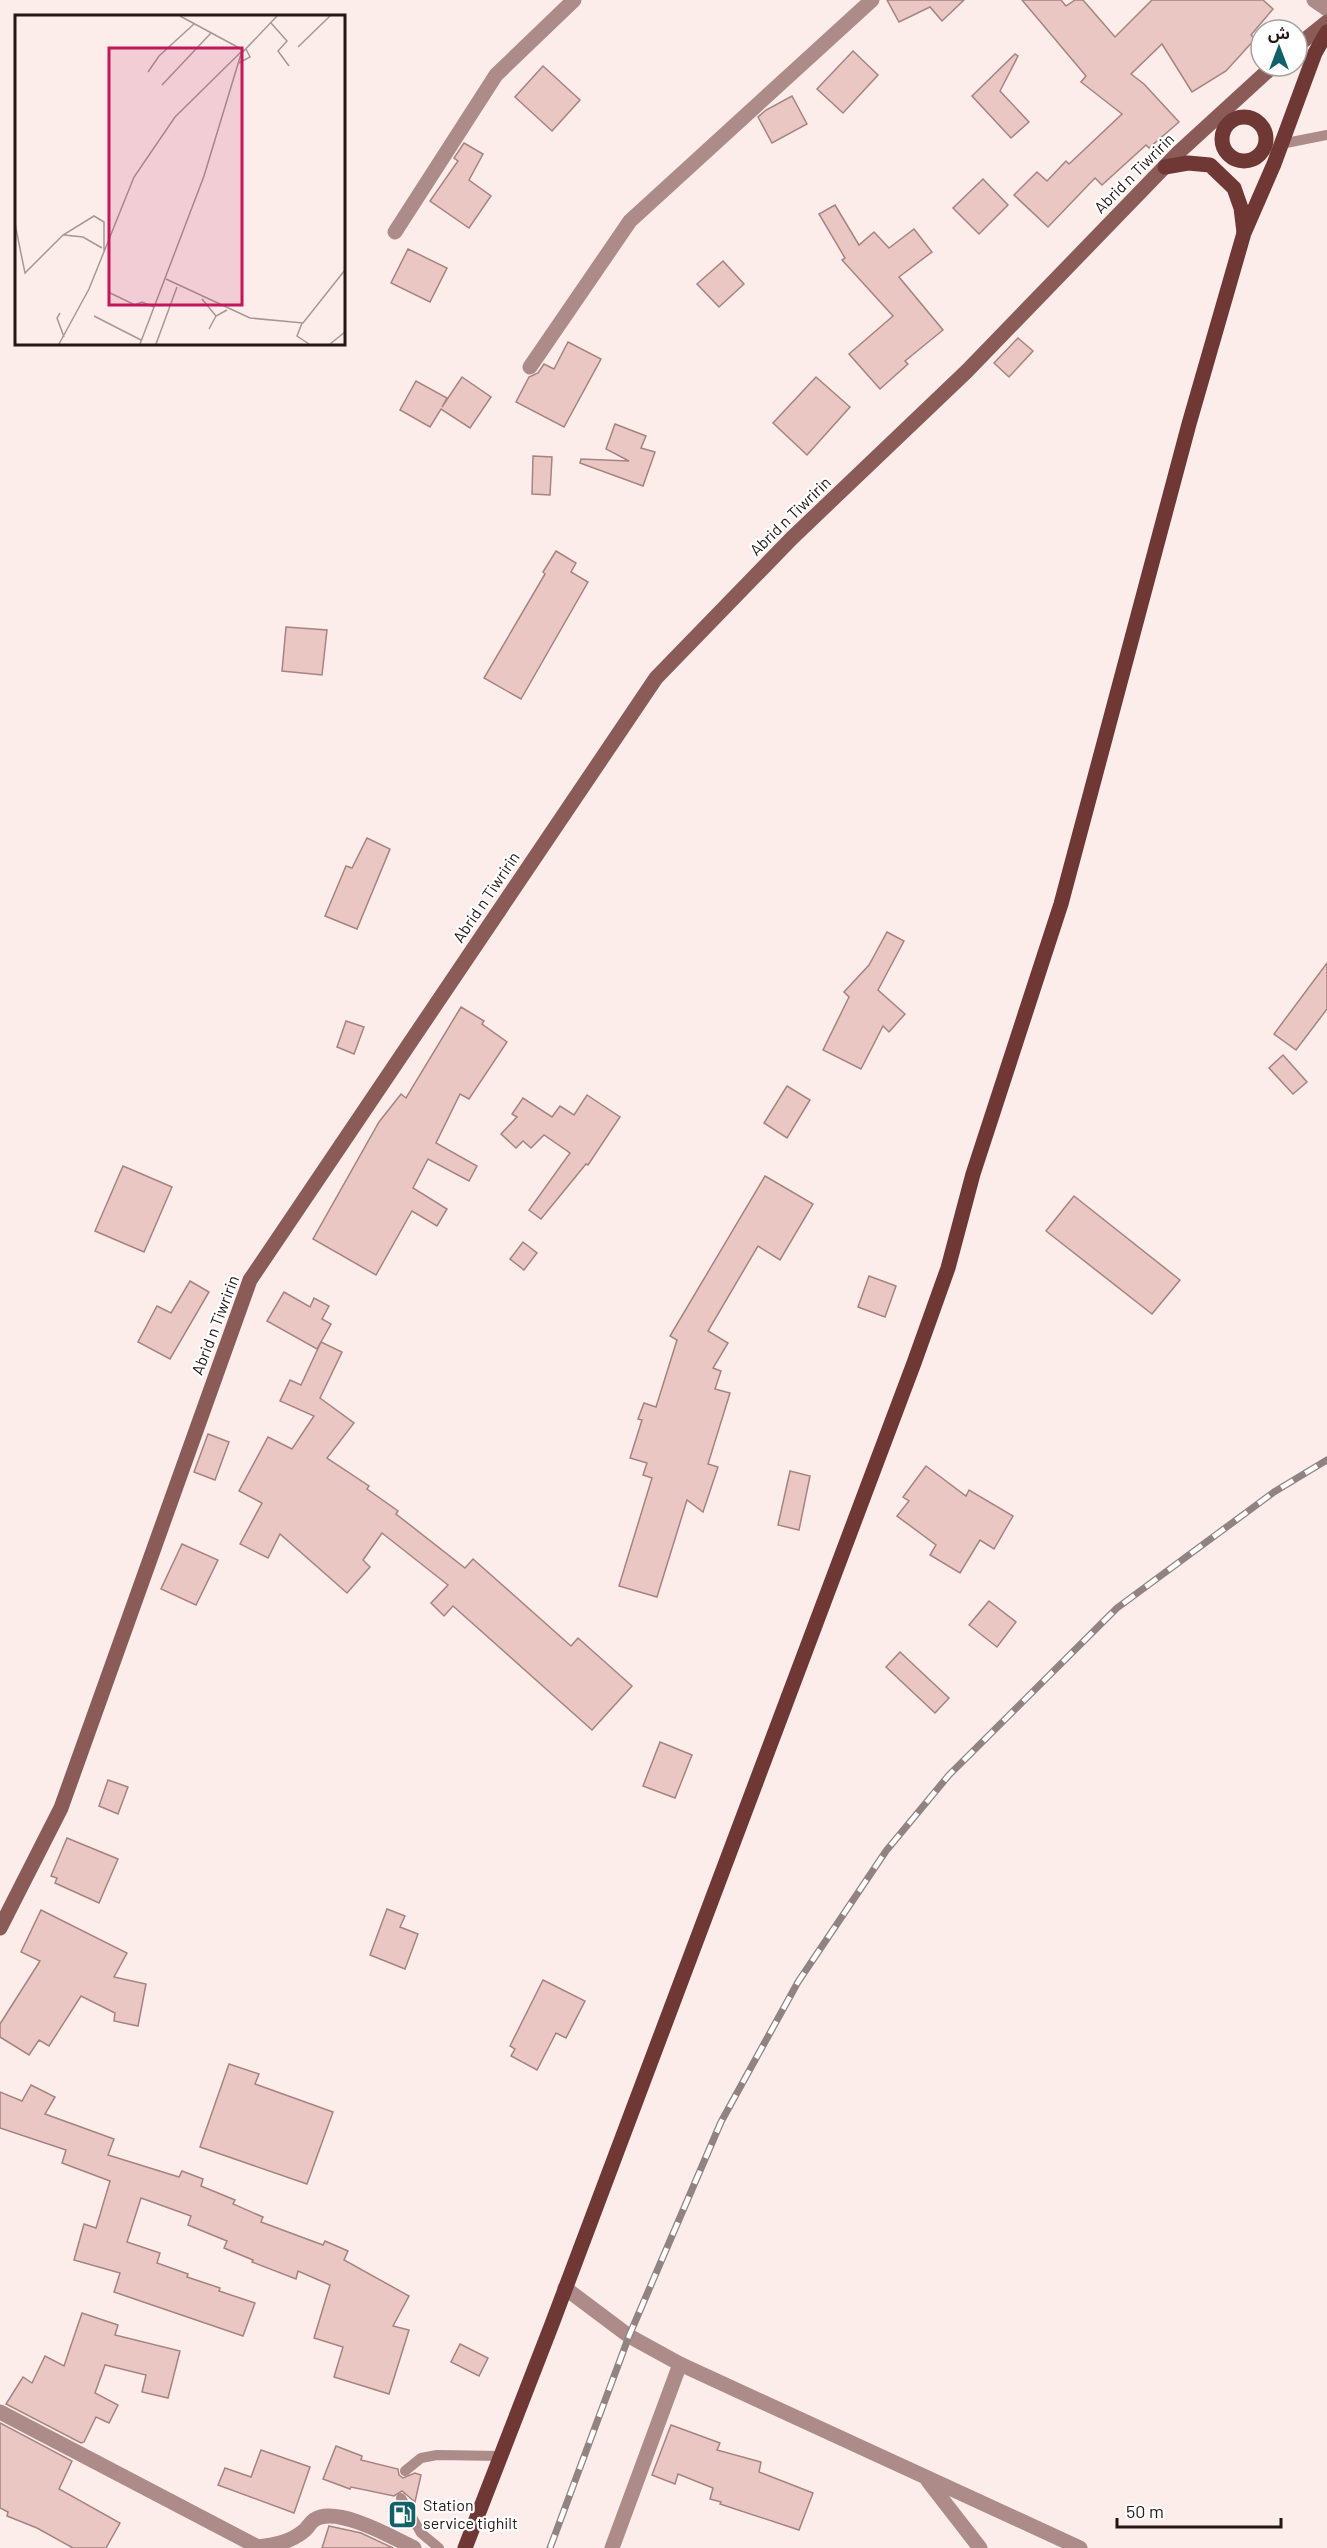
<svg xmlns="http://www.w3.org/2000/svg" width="1327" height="2548" viewBox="0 0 1327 2548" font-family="Barlow,'Noto Sans Arabic',sans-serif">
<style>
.building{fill:#ebc7c3;stroke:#a58380;stroke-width:1.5}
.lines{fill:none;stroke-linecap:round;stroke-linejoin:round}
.lane{stroke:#ad8b88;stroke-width:10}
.street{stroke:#ad8b88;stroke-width:15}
.secondary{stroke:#8a5b57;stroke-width:15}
.primary{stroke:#703834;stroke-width:15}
.rail-casing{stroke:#918382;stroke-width:7}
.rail{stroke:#fff;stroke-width:4.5;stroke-dasharray:14;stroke-linecap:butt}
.labels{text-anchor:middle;stroke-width:4.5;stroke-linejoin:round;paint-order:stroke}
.street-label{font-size:16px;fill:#231615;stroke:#fff}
.poi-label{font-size:16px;fill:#231615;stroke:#fff;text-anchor:start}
.inset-road{fill:none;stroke:#a59795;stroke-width:1.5}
.view{fill:#c2185b;fill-opacity:0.15;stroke:#c2185b;stroke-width:3}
.inset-edge{fill:none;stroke:#231615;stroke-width:3}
</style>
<rect width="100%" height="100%" fill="#fcedeb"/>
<g class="building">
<path d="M887,0H964L942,21L930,7L899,22Z"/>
<path d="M1022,0H1061L1066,6L1075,0H1083L1115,37L1152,0H1263L1273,9L1251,35L1255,39L1226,71L1192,92L1162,44L1131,74L1144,84L1179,122L1149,148L1146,145L1102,185L1095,178L1048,227L1014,195L1037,172L1047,181L1066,161L1069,164L1122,114L1081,82L1086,76Z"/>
<path d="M853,51L878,75L843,113L817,89Z"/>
<path d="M1015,54L1018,56L1000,91L1029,122L1011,138L972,96Z"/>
<path d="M543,66L580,100L552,131L515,97Z"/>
<path d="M792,96L807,124L772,143L758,117L766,110Z"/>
<path d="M464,143L483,154L469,180L491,196L469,228L430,201L458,161L454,158Z"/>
<path d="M983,179L1008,205L979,234L953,208Z"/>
<path d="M835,205L859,245L874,232L889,248L914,229L932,252L899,277L943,330L905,361L908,364L880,389L849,354L893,316L842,260L845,258L819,214Z"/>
<path d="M408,249L447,268L430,302L391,283Z"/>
<path d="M723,261L744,284L719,307L697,284Z"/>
<path d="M1018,338L1033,351L1009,377L994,363Z"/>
<path d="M568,342L601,359L564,427L516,402L529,377L538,373L544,364L554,369Z"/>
<path d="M462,377L491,397L470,428L441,409L430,427L400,410L416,381L447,398L442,407Z"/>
<path d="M816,377L850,407L807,455L773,423Z"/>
<path d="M615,424L646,436L641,448L655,452L643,486L580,463L581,459L629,461L606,449Z"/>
<path d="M533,456L552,457L550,495L532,494Z"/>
<path d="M556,551L576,563L571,572L588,582L521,699L484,678L545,574L543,572Z"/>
<path d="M286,627L327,630L322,675L282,671Z"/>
<path d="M367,838L390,849L357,929L325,916L346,866L352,868Z"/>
<path d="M887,932L904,941L878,990L905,1014L889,1032L883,1026L861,1069L823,1050L849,997L844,992L869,965Z"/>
<path d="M1327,963V1009L1296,1050L1274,1034Z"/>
<path d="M461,1007L484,1021L482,1024L507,1042L469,1099L460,1094L436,1143L477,1166L469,1181L428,1159L413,1188L447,1209L437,1226L412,1211L376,1275L313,1239L379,1122L401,1094L406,1098Z"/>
<path d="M346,1021L364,1027L354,1054L337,1047Z"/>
<path d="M1283,1055L1307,1082L1293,1094L1269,1068Z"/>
<path d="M787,1086L810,1100L787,1138L764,1123Z"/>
<path d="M587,1095L620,1117L588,1165L586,1164L541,1219L529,1210L570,1153L544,1135L531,1148L523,1141L516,1148L501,1134L517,1117L512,1114L523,1098L552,1117L560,1106L574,1115Z"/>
<path d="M123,1166L172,1187L144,1252L95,1231Z"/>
<path d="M765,1176L813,1204L780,1260L758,1246L708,1331L728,1343L713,1368L721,1371L715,1389L730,1393L708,1464L718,1467L703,1512L687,1500L657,1597L619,1586L652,1478L643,1475L647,1463L630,1458L642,1420L638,1419L644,1403L656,1407L677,1340L670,1336Z"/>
<path d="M1074,1196L1180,1280L1152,1314L1046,1231Z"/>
<path d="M523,1242L537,1253L524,1270L510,1259Z"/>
<path d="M869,1276L896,1286L885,1317L858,1307Z"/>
<path d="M190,1281L209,1292L170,1359L138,1342L157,1306L171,1313Z"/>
<path d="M284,1292L310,1307L314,1298L329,1306L322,1319L331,1324L317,1349L267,1321Z"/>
<path d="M321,1342L342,1352L320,1398L354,1423L327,1458L369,1486L367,1489L398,1511L396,1514L465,1568L473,1559L571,1646L578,1638L632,1686L592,1730L453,1606L444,1616L431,1603L448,1585L382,1533L363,1560L370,1567L347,1593L280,1534L268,1558L240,1544L262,1503L239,1491L268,1437L292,1449L314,1416L280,1401L290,1380L301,1385Z"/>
<path d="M208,1434L229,1442L215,1480L194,1472Z"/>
<path d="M926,1466L966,1496L969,1490L1013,1516L994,1549L980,1540L960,1573L930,1555L936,1545L897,1516L909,1501L903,1497Z"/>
<path d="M790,1471L810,1476L799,1530L778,1525Z"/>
<path d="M182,1544L218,1560L196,1605L161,1589Z"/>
<path d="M989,1601L1016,1622L997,1647L969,1625Z"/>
<path d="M900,1652L949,1698L935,1713L886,1667Z"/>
<path d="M660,1742L692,1755L675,1798L643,1786Z"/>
<path d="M108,1780L128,1787L118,1814L99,1806Z"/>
<path d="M67,1838L118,1859L99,1903L55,1883L57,1878L51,1876Z"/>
<path d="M387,1909L405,1916L400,1927L418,1934L405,1969L370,1955Z"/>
<path d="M41,1910L127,1953L114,1977L146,1984L138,2026L114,2021L115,2013L81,1996L49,2046L39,2040L29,2055L0,2037V2024L40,1961L21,1952Z"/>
<path d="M543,1980L585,2001L566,2038L556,2033L537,2070L511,2056L515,2049L510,2046Z"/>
<path d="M229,2064L259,2074L255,2084L333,2112L307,2184L200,2147Z"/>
<path d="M31,2085L55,2097L45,2114L114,2139L108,2155L179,2177L182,2171L203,2179L201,2186L235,2200L233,2204L263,2217L261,2222L323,2245L325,2241L348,2251L344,2260L409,2296L393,2326L409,2330L389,2394L334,2377L343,2347L314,2338L330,2285L298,2271L296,2279L252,2262L253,2260L224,2248L227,2241L188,2225L191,2216L141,2198L127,2242L160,2253L157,2263L188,2274L187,2277L220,2288L219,2291L255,2303L243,2336L114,2292L120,2273L74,2260L84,2224L96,2228L110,2181L62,2163L66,2150L0,2128V2092L22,2101Z"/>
<path d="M82,2313L118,2325L115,2335L180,2351L168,2398L142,2392L146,2375L105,2365L95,2393L118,2405L109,2423L96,2417L84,2442L81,2443L6,2404L23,2377L32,2383L45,2356L64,2366Z"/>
<path d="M460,2344L488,2358L479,2376L451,2362Z"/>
<path d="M0,2423L72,2461L59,2489L120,2523L106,2548H73L37,2528L7,2516L8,2512L0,2508Z"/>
<path d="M671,2425L720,2443L717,2450L761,2462L759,2472L813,2493L799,2530L720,2504L721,2502L710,2499L713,2488L678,2474L675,2484L652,2475Z"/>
<path d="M336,2446L362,2456L361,2460L398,2469L399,2475L403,2478L415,2473L421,2475L415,2502L402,2491L394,2496L351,2487L350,2489L323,2479Z"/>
<path d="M261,2450L310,2467L294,2513L218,2485L225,2468L251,2477Z"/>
<path d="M329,2526L361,2533L393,2548H322Z"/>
</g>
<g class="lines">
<g class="lane">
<path d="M1281,144L1327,135"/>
<path d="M405,2471L421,2458L437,2455L502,2456"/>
<path d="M401,2498L421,2533L439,2548"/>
</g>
<g class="street">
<path d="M1314,0L1327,9"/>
<path d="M395,232L496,75L574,0"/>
<path d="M530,367L630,221L872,0"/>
<path d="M565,2288L629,2336L680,2364L1080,2548"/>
<path d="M0,2412L258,2547C276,2545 291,2542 305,2530C308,2527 311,2522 314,2520C336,2505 392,2537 414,2548"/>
<path d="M928,2481L980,2548"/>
<path d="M612,2548L680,2364"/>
</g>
<g class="secondary">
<path d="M1297,46L1327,22"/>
<path d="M0,1928L61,1808L250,1280L656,678L792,538L967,371L1179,152L1273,66"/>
</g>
<g class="primary">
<circle cx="1244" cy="139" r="22"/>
<path d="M1165,167L1188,163L1210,165L1234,188L1241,208L1244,232"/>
<path d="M465,2548L552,2324L914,1363L948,1268L973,1174L1061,904L1189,424L1244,233L1274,164L1315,53L1327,32"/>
</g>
<defs>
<path id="rail" d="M550,2548L629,2336L721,2122L798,1982L886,1851L949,1775L1117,1608L1274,1492L1327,1460"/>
</defs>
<use href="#rail" class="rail-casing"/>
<use href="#rail" class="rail"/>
</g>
<defs>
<symbol id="fuel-square" viewBox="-11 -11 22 22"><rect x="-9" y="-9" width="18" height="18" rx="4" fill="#116169" stroke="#fff"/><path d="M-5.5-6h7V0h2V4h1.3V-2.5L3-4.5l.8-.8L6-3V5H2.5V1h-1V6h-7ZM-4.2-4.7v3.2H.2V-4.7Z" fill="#fff"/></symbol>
</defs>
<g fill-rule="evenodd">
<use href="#fuel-square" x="386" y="2498" width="33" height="33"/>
</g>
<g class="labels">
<g class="street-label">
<text transform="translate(1134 173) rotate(-45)" y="6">Abrid n Tiwririn</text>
<text transform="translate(790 516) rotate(-44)" y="6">Abrid n Tiwririn</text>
<text transform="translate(486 897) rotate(-56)" y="6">Abrid n Tiwririn</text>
<text transform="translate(215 1325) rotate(-69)" y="6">Abrid n Tiwririn</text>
</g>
<g class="poi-label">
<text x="423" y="2511">Station<tspan x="423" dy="18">service tighilt</tspan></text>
</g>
</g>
<g transform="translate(15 15)">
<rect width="330" height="330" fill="#fcedeb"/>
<path class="inset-road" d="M256,8L272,26L263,36L274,51M283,32L315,1M224,48L235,42L231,34M133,57L144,41L179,9M147,70L196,18M0,209L10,258L48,220L79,201L89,207V236M49,220L68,222L87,233M151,264L235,303L288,308L330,255M93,277L120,290L127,287L139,292M187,284L201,301M45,298L42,303L49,322M79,301L126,325M287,308L282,321L294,329M194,314L201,301L212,295M44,329L74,274L119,162L160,102L228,35L165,1M125,329L189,161L226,39L262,1M141,329L162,272M315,329L330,317"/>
<path class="view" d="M94,33H227V290H94Z"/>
<rect width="330" height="330" class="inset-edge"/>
</g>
<g transform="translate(1279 48)"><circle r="28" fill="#ffffff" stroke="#a7a2a1" stroke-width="1.5"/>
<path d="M0-4.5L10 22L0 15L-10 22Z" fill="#116169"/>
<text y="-9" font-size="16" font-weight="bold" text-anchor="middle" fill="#231615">ش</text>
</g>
<path d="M1117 2518v9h164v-9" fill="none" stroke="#231615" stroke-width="3"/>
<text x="1126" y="2518" font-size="18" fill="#231615" stroke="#ffffff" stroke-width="4.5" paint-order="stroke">50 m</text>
</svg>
